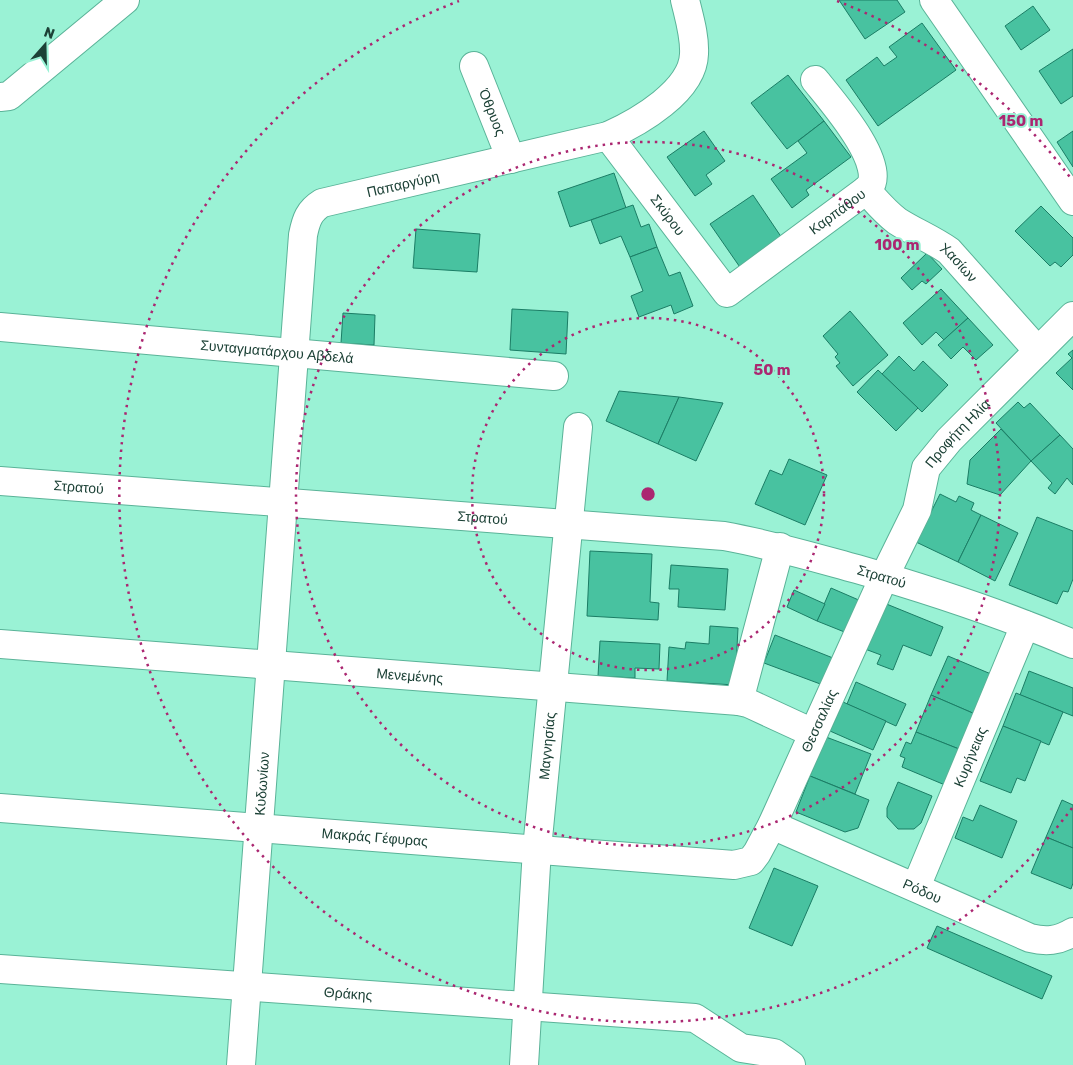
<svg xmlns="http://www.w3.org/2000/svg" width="1073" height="1065" viewBox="0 0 1073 1065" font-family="Rubik,sans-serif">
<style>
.building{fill:#48c2a0;stroke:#1b7d65}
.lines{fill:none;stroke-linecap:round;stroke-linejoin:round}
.minor-casing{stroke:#5ab398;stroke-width:30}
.minor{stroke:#fff;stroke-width:28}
.ring{fill:none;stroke:#ab2771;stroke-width:2.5;stroke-dasharray:2.5 5}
.labels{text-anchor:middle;stroke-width:4;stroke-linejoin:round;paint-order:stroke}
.street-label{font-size:14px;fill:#1c4136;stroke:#9af2d5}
.centre{fill:#ab2771;stroke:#9af2d5;stroke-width:2.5}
.ring-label{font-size:15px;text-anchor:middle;font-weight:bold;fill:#ab2771;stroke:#9af2d5;stroke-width:4;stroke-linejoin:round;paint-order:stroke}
</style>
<rect width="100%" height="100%" fill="#9af2d5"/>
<g class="building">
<path d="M839,0H897L905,12L865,39Z"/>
<path d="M1033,6L1050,30L1021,50L1005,26Z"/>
<path d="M922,23L956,70L878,126L846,80L877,57L884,66L897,57L889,47Z"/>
<path d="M1073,49V96L1061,104L1039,71Z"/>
<path d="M788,75L824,121L787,149L751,103Z"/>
<path d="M824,121L851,157L806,190L809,195L792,208L771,179L807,153L798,141Z"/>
<path d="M704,131L725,161L706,175L712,184L695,196L667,157Z"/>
<path d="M1073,131V167L1057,142Z"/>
<path d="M614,173L626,208L570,227L558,192Z"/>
<path d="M753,195L786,244L744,273L710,224Z"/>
<path d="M633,205L641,227L649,224L657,247L630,257L621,236L600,244L591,220Z"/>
<path d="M1041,206L1073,238V255L1061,267L1055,262L1050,266L1015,231Z"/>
<path d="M416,229L480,234L477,272L413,268Z"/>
<path d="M657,247L669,276L680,272L693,306L674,314L671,305L639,317L631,296L643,291L630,257Z"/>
<path d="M927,253L942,269L926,284L922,281L912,290L901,278Z"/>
<path d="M941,289L968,318L944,340L936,332L922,345L903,323Z"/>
<path d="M512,309L568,312L566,354L510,350Z"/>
<path d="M850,311L888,355L853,386L836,366L840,363L835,357L838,354L823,336Z"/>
<path d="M343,313L375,315L374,345L341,343Z"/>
<path d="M968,318L993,345L976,360L963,347L951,359L938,345Z"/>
<path d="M1073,350V390L1056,373L1072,358L1068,354Z"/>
<path d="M899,356L914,371L923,361L948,385L922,412L882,374Z"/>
<path d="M878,370L918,408L896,431L857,392Z"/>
<path d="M619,391L679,397L658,444L606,421Z"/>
<path d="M679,397L723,403L696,461L658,444Z"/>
<path d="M1018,402L1024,408L1030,403L1060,435L1031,461L996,423Z"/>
<path d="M1001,429L1031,461L1000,495L967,484L970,460Z"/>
<path d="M1060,435L1073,449V485L1067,478L1055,494L1048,488L1052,483L1031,461Z"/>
<path d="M789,459L827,475L805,525L755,504L770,470L782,475Z"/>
<path d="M940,494L956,502L959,496L974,503L971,510L981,515L958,562L916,542Z"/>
<path d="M981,515L1018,533L995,581L958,562Z"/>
<path d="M1037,517L1073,531V579L1068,592L1063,591L1057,604L1009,585Z"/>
<path d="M590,551L652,554L650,602L659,603L658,620L587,616Z"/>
<path d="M671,565L728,569L725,610L678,607L679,589H669Z"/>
<path d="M831,588L861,601L847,633L817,621Z"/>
<path d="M794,590L825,604L817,621L787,607Z"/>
<path d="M884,603L943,627L931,656L903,645L893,670L877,664L881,655L865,649Z"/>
<path d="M710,626L738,628L735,685L667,681L669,647L685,649L686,642L709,644Z"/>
<path d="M775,635L833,658L823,685L764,663Z"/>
<path d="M600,641L660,644L659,669L635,668V678L598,676Z"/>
<path d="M948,656L991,674L975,714L931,695Z"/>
<path d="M1029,671L1073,688V716L1020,695Z"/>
<path d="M856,682L906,704L896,726L847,704Z"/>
<path d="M1016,693L1063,712L1049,745L1003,726Z"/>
<path d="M931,695L975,714L959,749L916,732Z"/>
<path d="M843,702L886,721L873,750L830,731Z"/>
<path d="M1003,726L1041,741L1025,781L1017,778L1011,793L980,781Z"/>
<path d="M916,732L959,749L945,785L902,767L905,758L900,756L906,742L911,744Z"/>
<path d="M826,737L871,754L855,794L810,776Z"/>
<path d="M810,776L869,800L858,828L845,832L796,812Z"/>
<path d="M898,782L932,796L921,823L914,829H898L887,817V808Z"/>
<path d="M1062,800L1073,805V848L1046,837Z"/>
<path d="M980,805L1017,821L1002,858L955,838L963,817L973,821Z"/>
<path d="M1046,837L1073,848V883L1071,889L1031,873Z"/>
<path d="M774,868L818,886L792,946L749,928Z"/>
<path d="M937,926L1052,976L1042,999L927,948Z"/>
</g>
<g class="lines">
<defs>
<g id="minor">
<path d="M934,0L1073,201"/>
<path id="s1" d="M474,66L511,159"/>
<path d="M0,97L9,96L125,0"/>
<path id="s2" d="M608,136L727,293L869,188C888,164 830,99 815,80"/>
<path id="s3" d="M866,190C876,201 885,212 897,221C914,232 932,239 949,251L1038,351"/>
<path id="s4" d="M0,327L554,376"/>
<path id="s5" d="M0,481L724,536C769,544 813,557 857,569C930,590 1003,614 1073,644"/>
<path id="s6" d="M0,644L739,701L748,703L813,733"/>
<path d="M739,701L780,547"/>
<path id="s7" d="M0,808L734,865L751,861L757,853L772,825L884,577L917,510L926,468L949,440L1073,316"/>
<path id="s8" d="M772,825L1030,938C1046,942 1058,941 1073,932"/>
<path id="s9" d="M916,887L1025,625"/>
<path id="s10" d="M0,969L695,1018L741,1048L774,1053L791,1065"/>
<path id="s11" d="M241,1065L303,235C306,220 309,211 322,203L608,136C639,122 693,91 694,54C695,36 689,17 685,0"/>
<path id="s12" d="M524,1065L537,849L578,427"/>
</g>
</defs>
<use href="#minor" class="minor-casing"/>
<use href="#minor" class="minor"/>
</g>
<g class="ring">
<circle cx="648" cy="494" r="176"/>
<circle cx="648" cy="494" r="352"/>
<path d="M1072 808A528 528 0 1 1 459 1M837 1A528 528 0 0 1 1072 180"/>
</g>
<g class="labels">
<g class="street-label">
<text dy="5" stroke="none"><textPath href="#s1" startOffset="50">Όθρυος</textPath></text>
<text dy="5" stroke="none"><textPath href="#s11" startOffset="954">Παπαργύρη</textPath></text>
<text dy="5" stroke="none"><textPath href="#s2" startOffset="334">Καρπάθου</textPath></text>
<text dy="5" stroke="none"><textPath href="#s2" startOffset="99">Σκύρου</textPath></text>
<text dy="5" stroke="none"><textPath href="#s3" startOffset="119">Χασίων</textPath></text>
<text dy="5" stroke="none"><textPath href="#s4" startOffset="278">Συνταγματάρχου Αβδελά</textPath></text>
<text dy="5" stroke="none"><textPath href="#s7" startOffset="1232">Προφήτη Ηλία</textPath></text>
<text dy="5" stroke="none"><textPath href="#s5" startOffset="79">Στρατού</textPath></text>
<text dy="5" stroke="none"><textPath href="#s5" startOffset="484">Στρατού</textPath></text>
<text dy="5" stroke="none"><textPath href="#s5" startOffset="889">Στρατού</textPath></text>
<text dy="5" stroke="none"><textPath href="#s6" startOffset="411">Μενεμένης</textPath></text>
<text dy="5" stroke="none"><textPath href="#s7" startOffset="910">Θεσσαλίας</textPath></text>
<text dy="5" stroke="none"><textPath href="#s12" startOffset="320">Μαγνησίας</textPath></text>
<text dy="5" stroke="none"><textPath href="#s9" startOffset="141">Κυρήνειας</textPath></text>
<text dy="5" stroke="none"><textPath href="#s11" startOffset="282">Κυδωνίων</textPath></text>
<text dy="5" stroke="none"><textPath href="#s7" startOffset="376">Μακράς Γέφυρας</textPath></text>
<text dy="5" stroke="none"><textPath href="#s8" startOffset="164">Ρόδου</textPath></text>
<text dy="5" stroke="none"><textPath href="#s10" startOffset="349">Θράκης</textPath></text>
</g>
</g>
<circle cx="648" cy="494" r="8" class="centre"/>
<g class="ring-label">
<text x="1021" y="126">150 m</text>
<text x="897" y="250">100 m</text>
<text x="772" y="375">50 m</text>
</g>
<g transform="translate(45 45) rotate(20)" stroke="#9af2d5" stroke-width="4" paint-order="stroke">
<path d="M0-4L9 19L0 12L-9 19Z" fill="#1c4136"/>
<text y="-8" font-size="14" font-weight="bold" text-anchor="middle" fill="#1c4136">N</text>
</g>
</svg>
